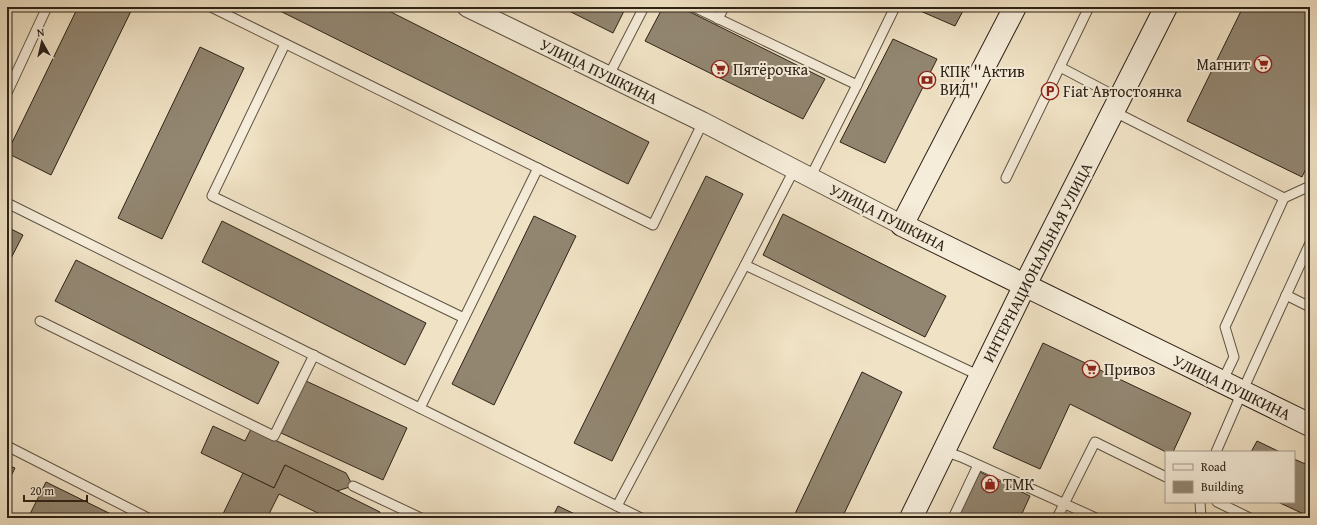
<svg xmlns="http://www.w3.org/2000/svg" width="1317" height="525" viewBox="0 0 1317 525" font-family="'Gentium Book Plus',serif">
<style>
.building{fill:#928671;stroke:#2d2317}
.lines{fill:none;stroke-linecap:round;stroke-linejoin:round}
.lane-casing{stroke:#5e5342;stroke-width:11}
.street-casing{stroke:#5e5342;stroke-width:21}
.secondary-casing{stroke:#2d2317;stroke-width:24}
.lane{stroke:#f5ecd9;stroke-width:9}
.street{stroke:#f5ecd9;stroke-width:19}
.secondary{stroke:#f5ecd9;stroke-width:22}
.labels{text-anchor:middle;stroke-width:4;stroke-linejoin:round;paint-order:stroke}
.poi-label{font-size:16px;fill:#2d2317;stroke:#f5ecd9;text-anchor:start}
.street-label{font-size:16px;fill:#2d2317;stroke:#f5ecd9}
</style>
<rect width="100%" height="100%" fill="#f0e2c5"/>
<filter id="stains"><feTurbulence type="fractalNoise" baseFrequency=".005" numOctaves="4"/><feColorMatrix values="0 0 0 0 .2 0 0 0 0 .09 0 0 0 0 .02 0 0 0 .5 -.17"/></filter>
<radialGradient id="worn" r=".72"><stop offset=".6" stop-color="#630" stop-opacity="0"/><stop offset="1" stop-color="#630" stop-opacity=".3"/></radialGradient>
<g class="building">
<path d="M78,7H133L51,175L7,153Z"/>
<path d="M272,7H381L649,142L628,184Z"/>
<path d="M561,7H626L613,33Z"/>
<path d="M663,7H680L825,79L803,119L645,41Z"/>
<path d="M911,7H965L955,26Z"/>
<path d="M1243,7H1310V160L1302,177L1187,121Z"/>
<path d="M893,39L937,59L885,163L840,142Z"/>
<path d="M200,47L244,68L162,239L118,218Z"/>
<path d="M706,176L743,194L612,461L574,443Z"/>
<path d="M783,214L946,296L925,337L763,255Z"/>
<path d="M534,216L576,236L494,405L452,384Z"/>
<path d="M222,221L426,323L405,365L202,262Z"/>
<path d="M7,227L23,235L7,266Z"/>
<path d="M76,260L279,362L258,404L55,301Z"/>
<path d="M1043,343L1191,413L1173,452H1166L1070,404L1040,469L993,448Z"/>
<path d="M862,372L902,392L842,518H793Z"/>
<path d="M306,381L407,428L383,480L281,433Z"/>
<path d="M213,426L245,441L251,429L346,473L353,486L337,491L285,465L274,488L201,453Z"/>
<path d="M1257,441L1280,452H1251Z"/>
<path d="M1294,459L1310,466V517L1278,502H1294Z"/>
<path d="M7,465L15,468L7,484Z"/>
<path d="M285,465L380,512L378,518H328L279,494L267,518H221L243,473L274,488Z"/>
<path d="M980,472L1030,496L1020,518H958Z"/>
<path d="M46,482L119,518H28Z"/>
<path d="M558,506L583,518H552Z"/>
</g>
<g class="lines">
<defs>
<g id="lane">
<path d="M211,7L653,225L703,122"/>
<path d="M694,7L857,85"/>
<path d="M718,19L724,7"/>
<path d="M285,44L212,196L464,318"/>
<path d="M1060,67L1119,98"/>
<path d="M609,75L644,7"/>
<path d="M7,93L47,7"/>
<path d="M1113,111L1284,198"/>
<path d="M810,178L857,85L895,7"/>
<path d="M1006,178L1089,7"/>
<path d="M7,203L641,518"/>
<path d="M745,265L980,376"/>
<path d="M1286,295L1310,307"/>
<path d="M40,321L274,436L314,355"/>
<path d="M1222,382L1234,357L1225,327L1284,198L1310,186"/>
<path d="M420,408L538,168"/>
<path d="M7,446L148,518"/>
<path d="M944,451L961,457L1096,518"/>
<path d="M1216,452L1242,392L1310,243"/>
<path d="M353,486L421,518"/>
<path d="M1200,502L1201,518"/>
<path d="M1217,502L1250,518"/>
<path d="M617,506L745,265L794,170"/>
<path d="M953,518L978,465"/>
<path d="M1057,518L1095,442L1166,477"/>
</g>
<path id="street" d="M467,7L703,122L902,225"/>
<g id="secondary">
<path d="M1015,7L902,225L1310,425"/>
<path d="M911,518L1025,285L1166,7"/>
</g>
</defs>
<use href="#lane" class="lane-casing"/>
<use href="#street" class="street-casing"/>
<use href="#secondary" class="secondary-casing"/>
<use href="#lane" class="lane"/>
<use href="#street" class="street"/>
<use href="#secondary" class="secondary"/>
</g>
<defs>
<symbol id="supermarket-ring" viewBox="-11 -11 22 22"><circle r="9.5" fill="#f5ecd9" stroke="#8f2418" stroke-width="1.5"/><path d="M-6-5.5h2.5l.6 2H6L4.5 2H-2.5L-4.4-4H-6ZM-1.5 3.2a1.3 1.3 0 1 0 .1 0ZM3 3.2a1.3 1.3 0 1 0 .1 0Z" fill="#8f2418"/></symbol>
<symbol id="bank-ring" viewBox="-11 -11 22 22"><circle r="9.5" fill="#f5ecd9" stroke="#8f2418" stroke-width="1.5"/><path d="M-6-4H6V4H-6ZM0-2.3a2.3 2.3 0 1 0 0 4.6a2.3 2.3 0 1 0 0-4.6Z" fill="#8f2418"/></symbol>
<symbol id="parking-ring" viewBox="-11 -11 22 22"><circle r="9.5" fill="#f5ecd9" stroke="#8f2418" stroke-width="1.5"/><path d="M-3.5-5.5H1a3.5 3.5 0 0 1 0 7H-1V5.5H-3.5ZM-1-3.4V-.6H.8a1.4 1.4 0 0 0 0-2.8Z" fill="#8f2418"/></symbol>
<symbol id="shop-ring" viewBox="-11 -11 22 22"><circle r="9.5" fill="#f5ecd9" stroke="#8f2418" stroke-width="1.5"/><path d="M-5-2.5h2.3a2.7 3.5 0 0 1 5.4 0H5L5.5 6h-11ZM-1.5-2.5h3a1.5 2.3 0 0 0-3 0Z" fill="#8f2418"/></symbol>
</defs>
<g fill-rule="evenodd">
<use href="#supermarket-ring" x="1253" y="54" width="20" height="20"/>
<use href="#supermarket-ring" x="710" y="59" width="20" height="20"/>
<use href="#bank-ring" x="917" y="70" width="20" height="20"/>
<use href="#parking-ring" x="1040" y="81" width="20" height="20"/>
<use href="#supermarket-ring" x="1081" y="359" width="20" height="20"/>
<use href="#shop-ring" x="980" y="474" width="20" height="20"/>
</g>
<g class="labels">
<g class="poi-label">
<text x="1250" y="70" text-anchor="end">Магнит</text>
<text x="733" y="75">Пятёрочка</text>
<text x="940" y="77">КПК ''Актив<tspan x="940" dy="18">ВИД''</tspan></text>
<text x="1063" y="97">Fiat Автостоянка</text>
<text x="1104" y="375">Привоз</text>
<text x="1003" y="490">ТМК</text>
</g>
<g class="street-label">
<text transform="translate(599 71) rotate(26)" y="6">УЛИЦА ПУШКИНА</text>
<text transform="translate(888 217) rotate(27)" y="6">УЛИЦА ПУШКИНА</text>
<text transform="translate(1037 262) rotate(-63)" y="6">ИНТЕРНАЦИОНАЛЬНАЯ УЛИЦА</text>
<text transform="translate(1232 387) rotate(26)" y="6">УЛИЦА ПУШКИНА</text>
</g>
</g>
<rect width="1317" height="525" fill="none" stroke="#f0e2c5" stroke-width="24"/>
<rect x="8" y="8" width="1301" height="509" fill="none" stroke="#2d2317" stroke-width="2"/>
<rect x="12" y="12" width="1293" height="501" fill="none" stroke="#2d2317"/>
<rect x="1165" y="451" width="130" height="52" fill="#f5ecd9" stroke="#a59c8b"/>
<rect x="1173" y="464" width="20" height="6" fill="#f5ecd9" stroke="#a59c8b"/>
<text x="1201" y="471" font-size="12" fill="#2d2317">Road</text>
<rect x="1173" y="481" width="20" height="12" fill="#928671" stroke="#a59c8b"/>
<text x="1201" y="491" font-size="12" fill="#2d2317">Building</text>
<g transform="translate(42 42) rotate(352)" stroke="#f5ecd9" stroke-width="3" paint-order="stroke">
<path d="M0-3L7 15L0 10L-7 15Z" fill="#2d2317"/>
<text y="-6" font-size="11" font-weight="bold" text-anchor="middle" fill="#2d2317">N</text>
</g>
<path d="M24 495v6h63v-6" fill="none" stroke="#2d2317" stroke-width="2"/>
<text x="30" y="495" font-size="12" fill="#2d2317" stroke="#f5ecd9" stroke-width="3" paint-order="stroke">20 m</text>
<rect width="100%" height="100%" filter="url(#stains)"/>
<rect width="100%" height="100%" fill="url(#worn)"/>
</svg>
